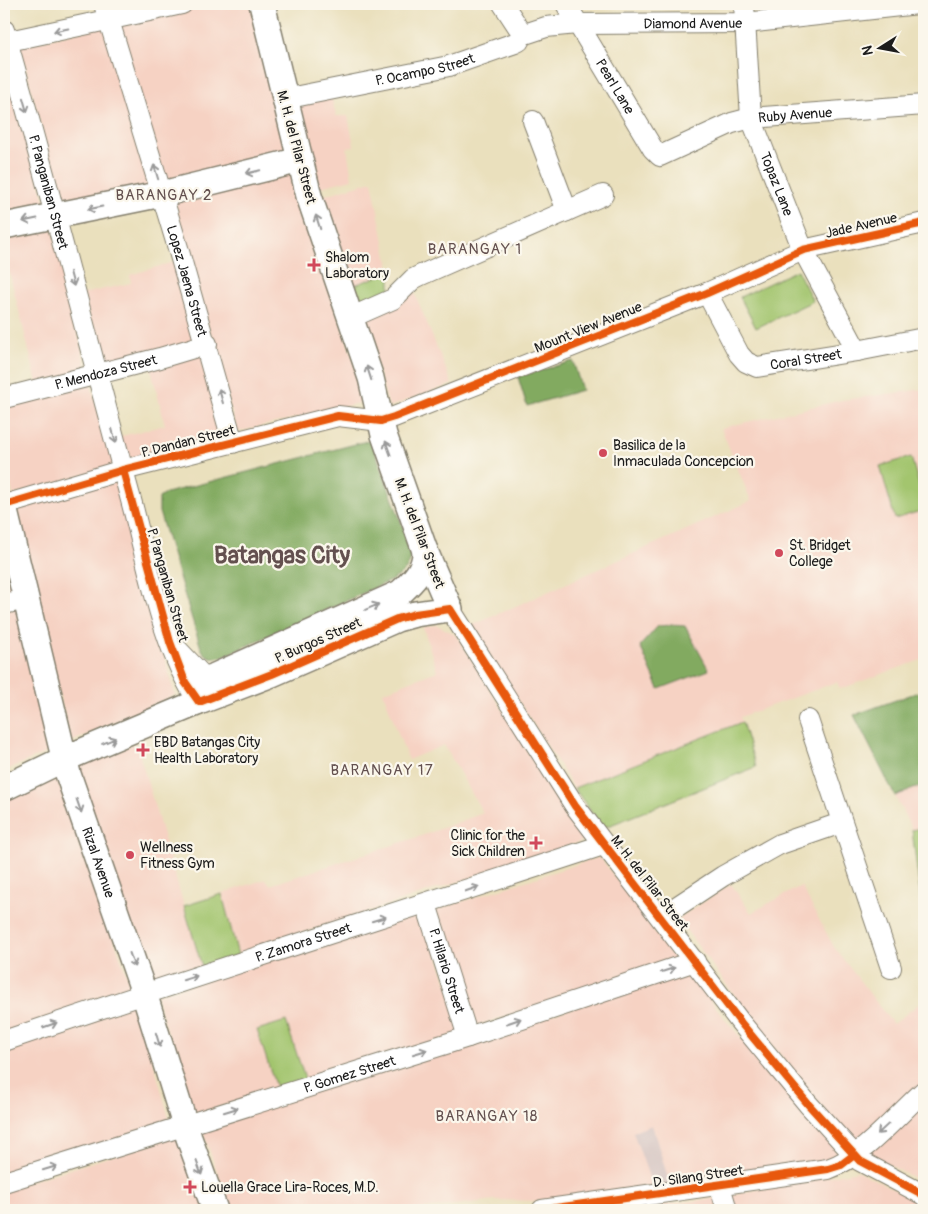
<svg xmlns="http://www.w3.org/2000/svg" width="928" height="1214" viewBox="0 0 928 1214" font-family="Pangolin,sans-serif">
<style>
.built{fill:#f6d2c3}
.industrial{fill:#d1bfbd}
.green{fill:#a3c56e;stroke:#607045}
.forest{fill:#82aa61;stroke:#4f633e}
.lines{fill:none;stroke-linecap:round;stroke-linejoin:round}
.minor-casing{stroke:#837e6c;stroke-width:22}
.major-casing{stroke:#837e6c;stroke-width:28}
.minor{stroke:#fff;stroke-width:20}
.major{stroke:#fff;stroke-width:25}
.cycleway-casing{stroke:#fbf7ec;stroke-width:11}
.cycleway{stroke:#e8590c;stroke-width:8}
.oneway{stroke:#999}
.poi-dot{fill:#d1495b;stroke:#fbf7ec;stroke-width:2}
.labels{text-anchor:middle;stroke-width:4.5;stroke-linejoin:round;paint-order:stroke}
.street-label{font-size:14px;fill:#1c1c1c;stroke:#fbf7ec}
.poi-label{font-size:14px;fill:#1c1c1c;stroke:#fbf7ec;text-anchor:start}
.neighbourhood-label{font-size:15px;letter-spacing:1px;fill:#63504f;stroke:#fbf7ec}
.town-label{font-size:24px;font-weight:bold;fill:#63504f;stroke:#fbf7ec}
</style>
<rect width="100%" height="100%" fill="#fbf7ec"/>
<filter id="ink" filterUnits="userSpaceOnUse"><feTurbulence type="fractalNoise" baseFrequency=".02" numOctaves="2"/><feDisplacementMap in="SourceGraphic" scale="10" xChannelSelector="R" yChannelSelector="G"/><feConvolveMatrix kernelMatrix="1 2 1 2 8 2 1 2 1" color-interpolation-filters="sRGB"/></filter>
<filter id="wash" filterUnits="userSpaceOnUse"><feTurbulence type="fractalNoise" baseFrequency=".0096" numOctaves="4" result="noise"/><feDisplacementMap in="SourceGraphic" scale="20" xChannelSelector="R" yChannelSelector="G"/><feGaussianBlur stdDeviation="1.12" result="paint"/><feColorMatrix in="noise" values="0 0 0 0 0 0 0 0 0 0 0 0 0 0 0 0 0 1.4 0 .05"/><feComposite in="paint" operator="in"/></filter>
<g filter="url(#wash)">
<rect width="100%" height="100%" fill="#eae0bd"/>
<g class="built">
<path d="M209,4H253L289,155L165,185L116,23Z"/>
<path d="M105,25L154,186L61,205L20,46Z"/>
<path d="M4,51L47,209L4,218Z"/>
<path d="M331,95L336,116H348L354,146L347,148L352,179L317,188L299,103Z"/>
<path d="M291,170L366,398L359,403L237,432L174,200Z"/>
<path d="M372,181L390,272L352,286L322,196Z"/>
<path d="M51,221L87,371L37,383L4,251V231Z"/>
<path d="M177,261L199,342L103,368L83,294L131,283L130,275Z"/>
<path d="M413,289L452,384L389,407L362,318Z"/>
<path d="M201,352L225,436L123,460L118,437L165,425L150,365Z"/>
<path d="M90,382L114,466L13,495L4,456V403Z"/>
<path d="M924,389V659L840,689L837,682L740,717L742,722L574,788L471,626L751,501L721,428L842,400Z"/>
<path d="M115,480L175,695L71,742L14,509Z"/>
<path d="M4,551L13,592L4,595Z"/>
<path d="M17,607L50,751L4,771V610Z"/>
<path d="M437,625L453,633L459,639L550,788L586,840L150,983L77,764L136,743L184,906L266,879L270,885L424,835L483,813L444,745L408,760L383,692L437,671L423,627Z"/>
<path d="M56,776L132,990L4,1034V799Z"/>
<path d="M924,785V827L912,830L895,796Z"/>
<path d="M600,857L676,961L469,1028L433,911Z"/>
<path d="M731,884L751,913L801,886L834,947L893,1024L924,1000V1085L855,1147L757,1026L678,919Z"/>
<path d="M423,912L464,1033L193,1115L156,995L298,951L299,954H302Z"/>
<path d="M688,971L725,1019L840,1155L833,1163L539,1201L495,1200L415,1210H231L201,1127Z"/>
<path d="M137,1002L170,1122L4,1175V1048Z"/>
<path d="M924,1097V1183L864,1152Z"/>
<path d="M178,1136L206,1210H4V1189Z"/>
<path d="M858,1171L924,1205V1210H732L728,1195Z"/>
<path d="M717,1198L720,1210H625Z"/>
</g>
<path class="industrial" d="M652,1125L670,1185L653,1188L633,1132Z"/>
<g class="green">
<path d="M797,270L813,301L756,328L740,297Z"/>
<path d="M390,272V291L360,304L352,286Z"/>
<path d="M911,457L924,502V510L895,519L880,466Z"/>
<path d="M742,722L756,767L603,828L574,788Z"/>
<path d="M924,827V927L912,830Z"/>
<path d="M222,894L238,955L202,967L184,906Z"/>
<path d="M286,1021L305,1079L276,1088L257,1030Z"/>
</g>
<g class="forest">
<path d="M573,361L582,390L527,406L518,377Z"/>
<path d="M371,440L411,549C412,565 405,573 392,580L222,657C213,659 205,657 201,648L159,512V498L166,493Z"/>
<path d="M672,625L685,626L709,670L659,689L640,646L658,626Z"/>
<path d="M924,690V785L895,796L854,715Z"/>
</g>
</g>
<g filter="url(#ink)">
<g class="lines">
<defs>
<g id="minor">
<path id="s1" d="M104,4L178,248L233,443"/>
<path id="s2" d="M566,4L653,149L660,156L732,123L751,118L924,105"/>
<path id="s3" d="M744,4L751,118L803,250L857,351"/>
<path id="s4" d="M4,30C49,186 88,343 131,500C148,563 162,649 199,702"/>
<path id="s5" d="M528,33L546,27L577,24L746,23L918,4"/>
<path d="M4,42L182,4"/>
<path id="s6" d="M284,99L449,66L515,43L519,41L522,33L503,4"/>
<path d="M533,121L567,211"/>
<path id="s7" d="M707,293L739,354L746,362L757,367L857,351L924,338"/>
<path d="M350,318L393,299L413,279L421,275L603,195"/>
<path id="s8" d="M4,398L160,358L207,344"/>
<path d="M4,505L123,470L338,416L381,421L394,417L707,293L803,250L924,223"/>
<path d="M4,604L26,599"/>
<path d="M450,609L575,806L741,1023L808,1104L860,1161L924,1195"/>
<path d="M177,649L202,675L215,676"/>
<path d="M808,720L891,968"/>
<path id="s9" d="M426,904L468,1037"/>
<path d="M661,917L723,876L780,844L841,823"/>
<path id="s10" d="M4,1041C203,973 403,911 603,845"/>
<path id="s11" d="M4,1182L468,1037L695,961"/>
<path d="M720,1186L727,1210"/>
<path d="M542,1210L828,1169C863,1157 896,1116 924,1091"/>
</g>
<g id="major">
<path d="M4,226L162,194L300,160"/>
<path id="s12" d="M4,507L68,774L144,993L189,1138L215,1210"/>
<path d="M199,702L215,676L400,593C412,582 426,569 425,551"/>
<path d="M4,788L64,759L199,702L272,674L397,619L415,614L450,609L425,551L384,435L371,378L309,196L262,4"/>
</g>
</defs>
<use href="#minor" class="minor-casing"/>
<use href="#major" class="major-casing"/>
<use href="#minor" class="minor"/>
<use href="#major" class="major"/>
<defs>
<g id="cycleway">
<path d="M123,470L170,642L185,682L199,702L272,674L397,619L415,614L450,609L575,806L741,1023L808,1104L860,1161L924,1195"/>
<path d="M4,505L123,470L338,416L381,421L394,417L707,293L803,250L924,223"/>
<path d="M542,1210L828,1169L841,1165L854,1155"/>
</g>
</defs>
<use href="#cycleway" class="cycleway-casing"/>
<use href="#cycleway" class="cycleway"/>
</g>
<defs><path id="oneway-shaft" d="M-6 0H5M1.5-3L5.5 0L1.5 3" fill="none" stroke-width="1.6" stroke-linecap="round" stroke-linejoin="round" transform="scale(1.25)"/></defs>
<g class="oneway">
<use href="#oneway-shaft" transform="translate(61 30) rotate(168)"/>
<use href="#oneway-shaft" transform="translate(25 105) rotate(74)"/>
<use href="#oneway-shaft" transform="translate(156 172) rotate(-107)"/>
<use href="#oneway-shaft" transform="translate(253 172) rotate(166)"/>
<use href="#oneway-shaft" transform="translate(95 208) rotate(169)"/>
<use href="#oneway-shaft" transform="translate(30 220) rotate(168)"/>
<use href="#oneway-shaft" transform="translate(318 222) rotate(-108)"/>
<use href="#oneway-shaft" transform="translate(72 279) rotate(75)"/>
<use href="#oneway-shaft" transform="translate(369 373) rotate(-108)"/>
<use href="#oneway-shaft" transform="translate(221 396) rotate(-105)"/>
<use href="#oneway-shaft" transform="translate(114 436) rotate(75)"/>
<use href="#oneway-shaft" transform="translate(388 448) rotate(-110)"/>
<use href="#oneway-shaft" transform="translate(372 607) rotate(-23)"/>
<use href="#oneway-shaft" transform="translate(109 741) rotate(-23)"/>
<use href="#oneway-shaft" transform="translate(79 806) rotate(71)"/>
<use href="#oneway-shaft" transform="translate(472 889) rotate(-19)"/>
<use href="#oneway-shaft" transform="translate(379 919) rotate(-17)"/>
<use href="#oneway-shaft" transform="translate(132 960) rotate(71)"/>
<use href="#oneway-shaft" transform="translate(668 970) rotate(-18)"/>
<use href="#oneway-shaft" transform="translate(190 978) rotate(-17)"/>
<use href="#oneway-shaft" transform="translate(514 1021) rotate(-19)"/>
<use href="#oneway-shaft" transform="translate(50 1025) rotate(-19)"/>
<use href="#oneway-shaft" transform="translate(158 1040) rotate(73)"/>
<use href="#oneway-shaft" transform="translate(420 1052) rotate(-17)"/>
<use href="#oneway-shaft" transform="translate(231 1110) rotate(-17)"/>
<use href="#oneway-shaft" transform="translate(883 1129) rotate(137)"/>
<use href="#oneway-shaft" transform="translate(50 1168) rotate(-17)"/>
<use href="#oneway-shaft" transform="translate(199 1168) rotate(70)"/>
</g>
</g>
<g class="poi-dot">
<path d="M311.5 257.5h5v5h5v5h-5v5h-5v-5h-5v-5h5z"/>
<circle cx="603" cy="453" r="5"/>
<circle cx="779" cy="553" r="5"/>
<path d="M140.5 742.5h5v5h5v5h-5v5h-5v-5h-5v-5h5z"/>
<path d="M533.5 835.5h5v5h5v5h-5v5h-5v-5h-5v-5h5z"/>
<circle cx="130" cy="855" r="5"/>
<path d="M187.5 1179.5h5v5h5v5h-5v5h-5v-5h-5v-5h5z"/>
</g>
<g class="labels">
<g class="street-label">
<text dy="5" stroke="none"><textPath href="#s5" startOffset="166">Diamond Avenue</textPath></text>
<text dy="5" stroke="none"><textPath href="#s6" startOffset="144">P. Ocampo Street</textPath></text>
<text dy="5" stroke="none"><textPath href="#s2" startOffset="96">Pearl Lane</textPath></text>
<text dy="5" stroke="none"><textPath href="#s2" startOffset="322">Ruby Avenue</textPath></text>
<text transform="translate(297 147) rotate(75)" y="5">M. H. del Pilar Street</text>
<text dy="5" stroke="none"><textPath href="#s3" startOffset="185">Topaz Lane</textPath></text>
<text dy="5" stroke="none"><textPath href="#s4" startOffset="168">P. Panganiban Street</textPath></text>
<text transform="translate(861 225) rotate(-13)" y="5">Jade Avenue</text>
<text dy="5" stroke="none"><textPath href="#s1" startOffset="289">Lopez Jaena Street</textPath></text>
<text transform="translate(588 327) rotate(-22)" y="5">Mount View Avenue</text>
<text dy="5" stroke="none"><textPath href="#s7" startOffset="141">Coral Street</textPath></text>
<text dy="5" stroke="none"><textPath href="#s8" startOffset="105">P. Mendoza Street</textPath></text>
<text transform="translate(188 441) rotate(-14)" y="5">P. Dandan Street</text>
<text transform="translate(420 533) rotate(69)" y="5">M. H. del Pilar Street</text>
<text transform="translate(168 585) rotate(74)" y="5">P. Panganiban Street</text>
<text transform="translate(318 640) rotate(-24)" y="5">P. Burgos Street</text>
<text dy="5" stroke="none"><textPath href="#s12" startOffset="368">Rizal Avenue</textPath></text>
<text transform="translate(650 883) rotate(52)" y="5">M. H. del Pilar Street</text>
<text dy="5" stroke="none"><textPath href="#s10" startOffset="315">P. Zamora Street</textPath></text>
<text dy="5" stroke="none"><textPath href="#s9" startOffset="70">P. Hilario Street</textPath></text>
<text dy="5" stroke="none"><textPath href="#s11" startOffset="362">P. Gomez Street</textPath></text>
<text transform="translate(698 1176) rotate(-8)" y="5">D. Silang Street</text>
</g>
<g class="poi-label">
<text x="325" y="262">Shalom<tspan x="325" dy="16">Laboratory</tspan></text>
<text x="613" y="450">Basilica de la<tspan x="613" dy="16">Inmaculada Concepcion</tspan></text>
<text x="789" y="550">St. Bridget<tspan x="789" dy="16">College</tspan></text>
<text x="154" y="747">EBD Batangas City<tspan x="154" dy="16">Health Laboratory</tspan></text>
<text x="525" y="840" text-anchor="end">Clinic for the<tspan x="525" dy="16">Sick Children</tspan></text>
<text x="140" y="852">Wellness<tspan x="140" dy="16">Fitness Gym</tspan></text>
<text x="201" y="1192">Louella Grace Lira-Roces, M.D.</text>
</g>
<g class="neighbourhood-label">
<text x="164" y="200">BARANGAY 2</text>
<text x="475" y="254">BARANGAY 1</text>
<text x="382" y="775">BARANGAY 17</text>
<text x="487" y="1121">BARANGAY 18</text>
</g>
<g class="town-label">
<text x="282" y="563">Batangas City</text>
</g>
</g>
<rect width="928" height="1214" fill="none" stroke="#fbf7ec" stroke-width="20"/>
<g transform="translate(880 48) rotate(259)" stroke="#fbf7ec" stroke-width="4" paint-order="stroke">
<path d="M0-4L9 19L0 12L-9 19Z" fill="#1c1c1c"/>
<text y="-8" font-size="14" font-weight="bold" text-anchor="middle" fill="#1c1c1c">N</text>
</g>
</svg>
